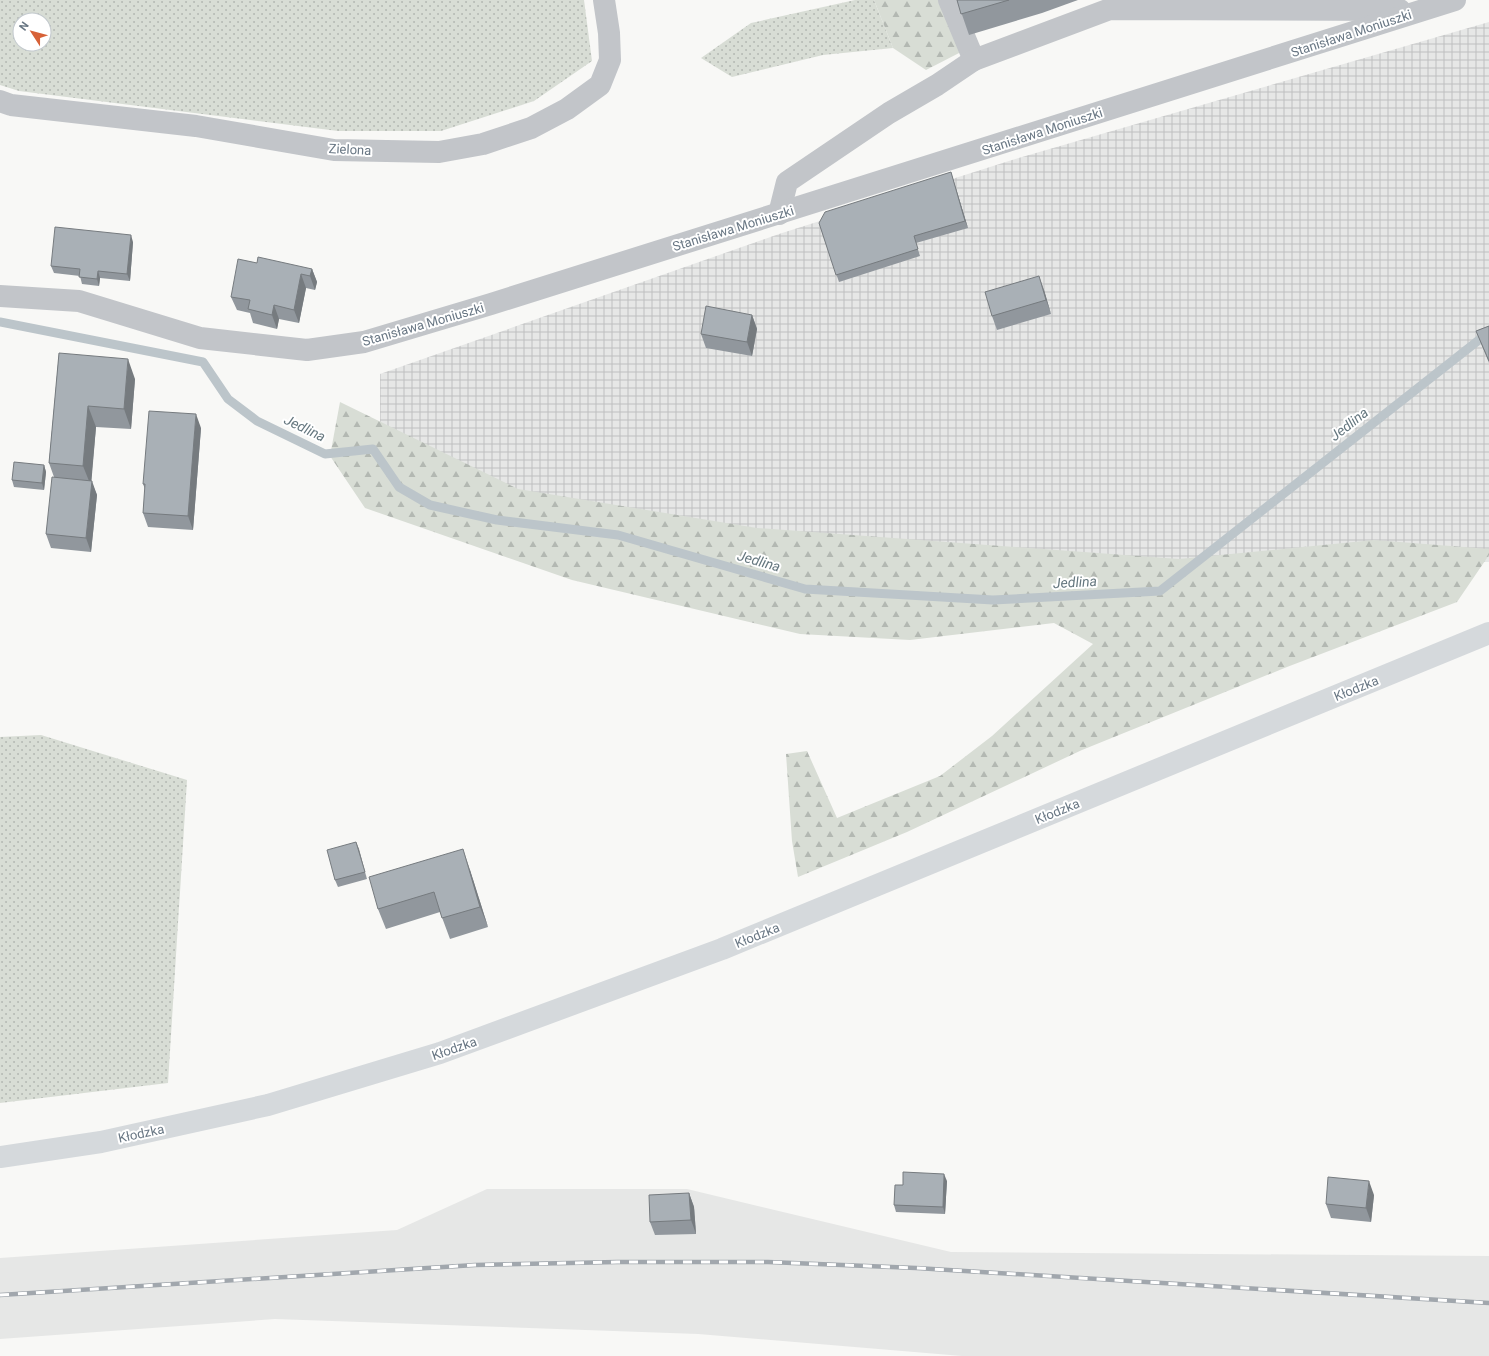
<svg xmlns="http://www.w3.org/2000/svg" width="1489" height="1356" viewBox="0 0 1489 1356" font-family="Roboto,sans-serif">
<style>
.built{fill:#e6e7e6}
.industrial{fill:url(#industrial-grid)}
.grass{fill:url(#grass-dots);fill-rule:evenodd}
.forest{fill:url(#forest-firs)}
.lines{fill:none;stroke-linecap:round;stroke-linejoin:round}
.stream{stroke:#bcc5ca;stroke-width:9}
.minor{stroke:#c2c5c9;stroke-width:22}
.major{stroke:#d5d9dc;stroke-width:22}
.rail-casing{stroke:#a1a7ad;stroke-width:4.5}
.rail{stroke:#fff;stroke-width:3;stroke-dasharray:9;stroke-linecap:butt}
.wall{fill:#91979d}
.shaded-wall{fill:#767b7f}
.building{fill:#a9b0b6;stroke:#767b7f}
.labels{text-anchor:middle;stroke-width:4;stroke-linejoin:round;paint-order:stroke}
.street-label{font-size:13px;fill:#697784;stroke:#fff}
.water-label{font-size:14px;font-style:italic;fill:#65777f;stroke:#fff}
</style>
<defs>
<pattern id="industrial-grid" width="8" height="8" patternUnits="userSpaceOnUse"><rect width="8" height="8" fill="#e6e7e6"/><path d="M0 4h8M4 0v8" fill="none" stroke="#bec0c0"/></pattern>
<pattern id="grass-dots" width="8" height="8" patternUnits="userSpaceOnUse"><rect width="8" height="8" fill="#d8ddd5"/><path d="M2 2h.1M6 6h.1" fill="none" stroke="#b3b8b2" stroke-width="1.8" stroke-linecap="round"/></pattern>
<pattern id="forest-firs" width="22" height="20" patternUnits="userSpaceOnUse"><rect width="22" height="20" fill="#d8ddd5"/><path d="M5 1l3.5 6h-7zM16 11l3.5 6h-7z" fill="#b3b8b2"/></pattern>
</defs>
<rect width="100%" height="100%" fill="#f8f8f6"/>
<path class="built" d="M487,1189H687L951,1252L1489,1256V1356H962L698,1334L275,1319L0,1339V1258L397,1230Z"/>
<path class="industrial" d="M1489,22V562H861L419,472L380,436V374L779,234L1012,160Z"/>
<g class="grass">
<path d="M0,0H584L592,61L534,101L441,131H338L19,91L0,85ZM20,20H44V44H20Z"/>
<path d="M855,0H874L893,48L823,55L732,77L701,58L751,23Z"/>
<path d="M41,735L187,780L168,1083L0,1103V737Z"/>
</g>
<g class="forest">
<path d="M874,0H947L961,52L926,70L893,48Z"/>
<path d="M340,402L518,489L757,528L1179,559L1374,540L1489,549V555L1457,602L1287,667L1082,750L907,832L798,877L792,841L786,754L807,751L837,818L940,776L992,736L1093,644L1054,623L910,640L800,634L572,580L365,508L330,456Z"/>
</g>
<g class="lines">
<path class="stream" d="M0,322L203,362L228,399L257,421L325,454L373,449L399,487L430,505L497,520L618,535L805,589L993,600L1160,591L1489,332"/>
<g class="minor">
<path d="M949,0L974,60"/>
<path d="M0,101L11,105L196,126L334,150L439,152L483,144L531,128L567,109L600,85L610,60L609,33L604,0"/>
<path d="M779,214L787,182L889,113L937,85L974,60L1110,9L1400,10"/>
<path d="M0,296L79,301L200,338L307,350L364,342L491,304L1455,0"/>
</g>
<path class="major" d="M0,1157L101,1142L268,1105L440,1053L722,949L1489,633"/>
<defs>
<path id="rail" d="M0,1295L475,1265L617,1262H768L916,1268L1489,1303"/>
</defs>
<use href="#rail" class="rail-casing"/>
<use href="#rail" class="rail"/>
</g>
<g class="wall">
<path d="M957,0H1078L1042,13L969,35Z"/>
<path d="M951,172L968,228L916,243L920,256L839,282L819,223Z"/>
<path d="M133,242L130,281L100,278L99,286L82,284L80,276L54,273L51,266Z"/>
<path d="M312,269L317,282L315,290L306,288L299,323L279,319L277,329L253,323L250,313L237,310L231,297Z"/>
<path d="M1044,290L1051,314L997,330L992,316Z"/>
<path d="M752,315L757,329L752,356L706,348L701,334Z"/>
<path d="M1489,326V363L1476,331Z"/>
<path d="M59,353L135,379L131,429L96,427L91,481L97,495L91,552L51,548L46,534L54,477L49,463Z"/>
<path d="M201,428L193,530L148,527L143,513L145,489L143,484Z"/>
<path d="M44,465L46,472L44,490L14,487L12,480Z"/>
<path d="M356,842L367,879L338,887L335,880Z"/>
<path d="M470,870L488,927L450,939L440,912L386,929L378,909Z"/>
<path d="M947,1181L945,1214L896,1212L894,1205Z"/>
<path d="M689,1193L694,1207L696,1234L655,1235L650,1222Z"/>
<path d="M1374,1195L1371,1222L1331,1218L1326,1204Z"/>
</g>
<g class="shaded-wall">
<path d="M951,172L953,179L968,228L965,221Z"/>
<path d="M131,235L133,242L130,281L127,274Z"/>
<path d="M312,269L317,282L315,290L310,276Z"/>
<path d="M98,271L100,278L99,286L97,279Z"/>
<path d="M301,274L306,288L299,323L294,310Z"/>
<path d="M1039,276L1044,290L1051,314L1046,300Z"/>
<path d="M274,305L279,319L277,329L272,315Z"/>
<path d="M752,315L757,329L752,356L747,342Z"/>
<path d="M128,359L135,379L131,429L124,409Z"/>
<path d="M88,406L96,427L91,486L83,466Z"/>
<path d="M196,414L201,428L193,530L188,516Z"/>
<path d="M44,465L46,472L44,490L42,483Z"/>
<path d="M92,481L97,495L91,552L86,538Z"/>
<path d="M356,842L359,849L367,879L365,872Z"/>
<path d="M463,849L470,870L488,927L480,907Z"/>
<path d="M944,1174L947,1181L945,1214L943,1207Z"/>
<path d="M1369,1181L1374,1195L1371,1222L1366,1208Z"/>
<path d="M689,1193L694,1207L696,1234L691,1220Z"/>
</g>
<g class="building">
<path d="M957,0H1009L961,14Z"/>
<path d="M951,172L965,221L914,236L918,249L836,275L819,223L825,212Z"/>
<path d="M55,227L131,235L127,274L98,271L97,279L79,277L80,269L51,266Z"/>
<path d="M258,257L312,269L310,276L301,274L294,310L274,305L272,315L248,309L250,300L231,297L238,259L257,263Z"/>
<path d="M1039,276L1046,300L992,316L985,292Z"/>
<path d="M706,306L752,315L747,342L701,334Z"/>
<path d="M1489,326V361L1476,331Z"/>
<path d="M59,353L128,359L124,409L88,406L83,466L49,463Z"/>
<path d="M149,411L196,414L188,516L143,513L145,484H143Z"/>
<path d="M14,462L44,465L42,483L12,480Z"/>
<path d="M52,477L92,481L86,538L46,534Z"/>
<path d="M356,842L365,872L335,880L327,850Z"/>
<path d="M463,849L480,907L442,918L434,892L378,909L369,877Z"/>
<path d="M903,1172L944,1174L943,1207L894,1205L895,1185H903Z"/>
<path d="M1328,1177L1369,1181L1366,1208L1326,1204Z"/>
<path d="M689,1193L691,1220L650,1222L649,1195Z"/>
</g>
<g class="labels">
<g class="street-label">
<text transform="translate(1351 33) rotate(-18)" y="5">Stanisława Moniuszki</text>
<text transform="translate(1042 131) rotate(-18)" y="5">Stanisława Moniuszki</text>
<text transform="translate(350 149) rotate(3)" y="5">Zielona</text>
<text transform="translate(733 228) rotate(-17)" y="5">Stanisława Moniuszki</text>
<text transform="translate(423 324) rotate(-16)" y="5">Stanisława Moniuszki</text>
<text transform="translate(1356 688) rotate(-22)" y="5">Kłodzka</text>
<text transform="translate(1057 811) rotate(-22)" y="5">Kłodzka</text>
<text transform="translate(757 935) rotate(-22)" y="5">Kłodzka</text>
<text transform="translate(454 1048) rotate(-19)" y="5">Kłodzka</text>
<text transform="translate(141 1133) rotate(-12)" y="5">Kłodzka</text>
</g>
<g class="water-label">
<text transform="translate(1349 424) rotate(-38)" y="5">Jedlina</text>
<text transform="translate(305 428) rotate(26)" y="5">Jedlina</text>
<text transform="translate(759 561) rotate(16)" y="5">Jedlina</text>
<text transform="translate(1075 582) rotate(-3)" y="5">Jedlina</text>
</g>
</g>
<g transform="translate(32 32) rotate(306)"><circle r="19" fill="#ffffff" stroke="#c3c9ce"/>
<path d="M0-3L7 15L0 10L-7 15Z" fill="#d76137"/>
<text y="-6" font-size="11" font-weight="bold" text-anchor="middle" fill="#697784">N</text>
</g>
</svg>
